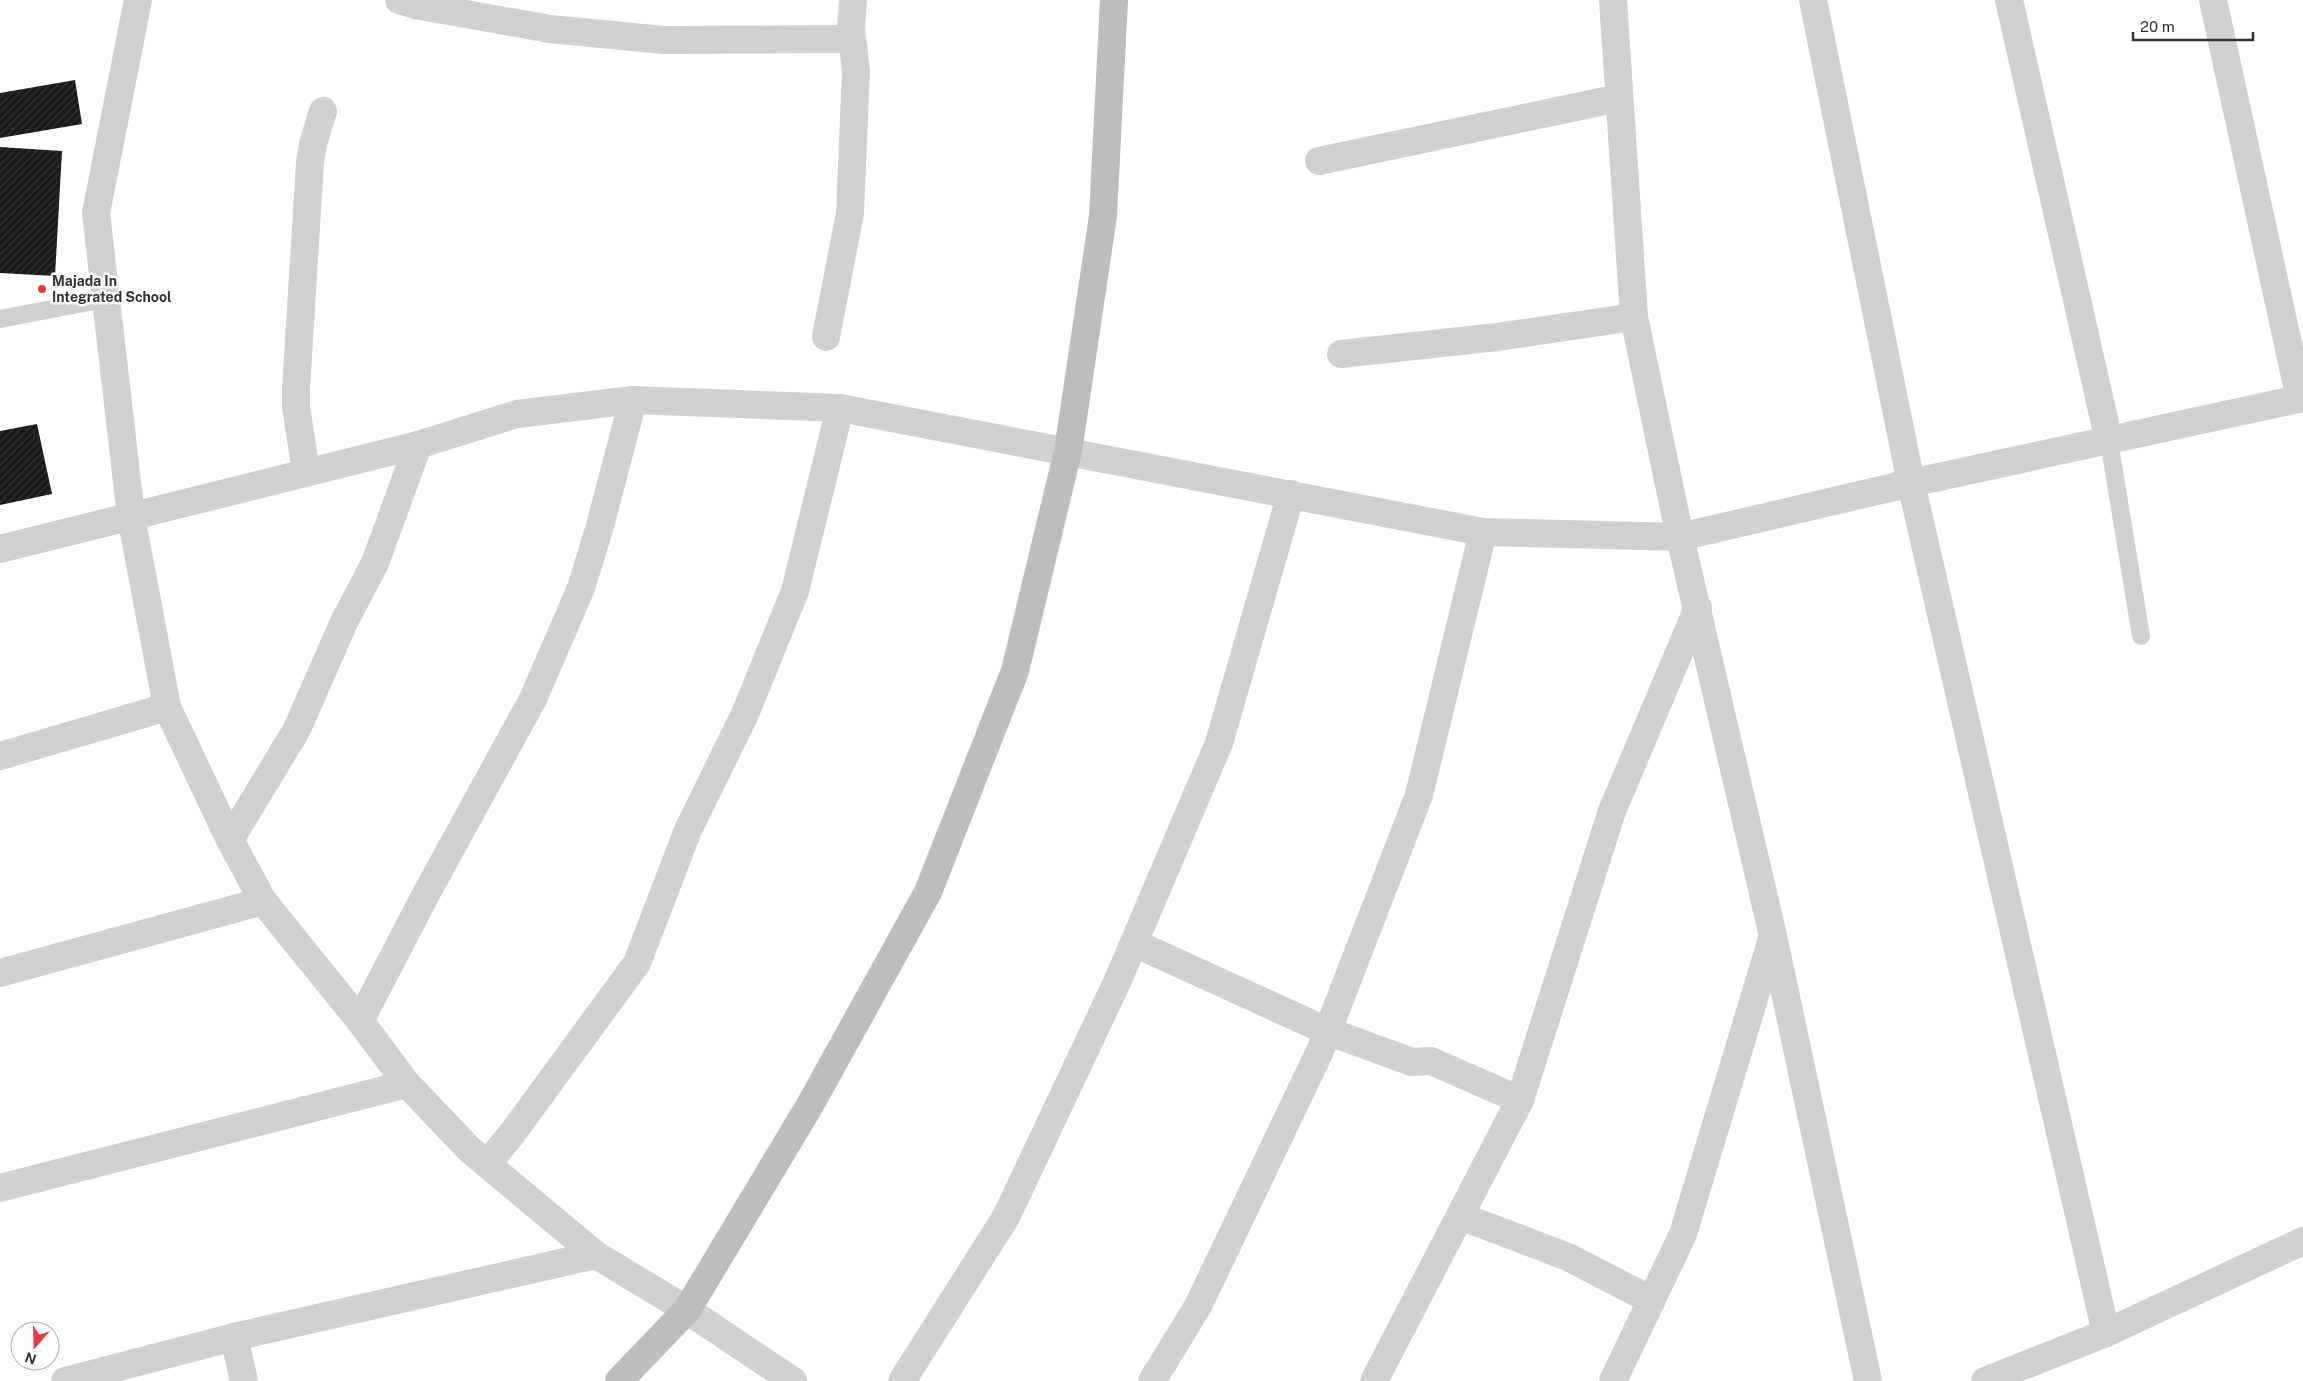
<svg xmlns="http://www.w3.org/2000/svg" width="2303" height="1381" viewBox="0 0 2303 1381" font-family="'Public Sans',sans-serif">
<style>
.building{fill:url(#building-hatch)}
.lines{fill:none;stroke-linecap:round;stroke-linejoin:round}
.lane{stroke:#d0d0d0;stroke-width:18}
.street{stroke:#d0d0d0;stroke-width:28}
.secondary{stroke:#bdbdbd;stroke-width:28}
.poi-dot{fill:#e63946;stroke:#fff;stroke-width:2}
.labels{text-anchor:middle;stroke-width:5;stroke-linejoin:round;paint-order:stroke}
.poi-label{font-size:14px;font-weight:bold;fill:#333;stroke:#fff;text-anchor:start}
</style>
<defs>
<pattern id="building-hatch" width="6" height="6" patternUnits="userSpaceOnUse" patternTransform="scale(1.25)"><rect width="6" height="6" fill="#1a1a1a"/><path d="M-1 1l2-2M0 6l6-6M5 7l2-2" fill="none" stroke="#333"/></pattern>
</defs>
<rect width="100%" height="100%" fill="#fff"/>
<g class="building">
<path d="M75,80L82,124L0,138V93Z"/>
<path d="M0,147L62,151L55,276L0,273Z"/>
<path d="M37,424L52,494L0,505V431Z"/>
</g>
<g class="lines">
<g class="lane">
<path d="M0,319L105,299"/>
<path d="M2109,441L2141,636"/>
</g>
<g class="street">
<path d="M138,0L96,213L131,516L167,707L230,840L263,901L360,1021L407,1084L470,1150L596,1255L687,1310L793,1381"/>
<path d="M399,0L415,5L550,29L663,40L851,39"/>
<path d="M1613,0L1634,317L1680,537L1773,936L1868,1381"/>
<path d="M1813,0L1911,483L2106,1333"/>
<path d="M2009,0L2109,441"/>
<path d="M2213,0L2300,399"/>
<path d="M1319,161L1619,98"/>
<path d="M826,337L850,213L856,71L851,29L853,0"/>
<path d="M1341,354L1497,337L1634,317"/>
<path d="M306,473L296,406V389L310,162L313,144L323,111"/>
<path d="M0,549L418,445L517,414L633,400L840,408L1483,532L1680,537L1911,483L2303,398"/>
<path d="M0,756L167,707"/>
<path d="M230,840L297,729L344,622L375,563L418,445"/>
<path d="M1134,943L1327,1031L1412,1062L1431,1061L1520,1100"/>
<path d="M0,973L263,901"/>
<path d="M360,1021L426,894L533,699L581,588L600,526L633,400"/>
<path d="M487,1164L511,1135L637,963L688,830L745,714L795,591L840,408"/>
<path d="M0,1188L407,1084"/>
<path d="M1460,1216L1568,1257L1651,1300"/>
<path d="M234,1337L244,1381"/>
<path d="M65,1381L234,1337L596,1255"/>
<path d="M902,1381L1006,1217L1118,980L1219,743L1291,494"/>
<path d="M1152,1381L1198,1306L1320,1051L1419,795L1483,532"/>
<path d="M1374,1381L1520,1100L1612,811L1698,608"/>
<path d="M1613,1381L1683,1234L1772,939"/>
<path d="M1985,1381L2106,1333L2303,1241"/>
</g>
<path class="secondary" d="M619,1381L687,1310L810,1105L928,892L1015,671L1068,451L1103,216L1114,0"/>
</g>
<circle class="poi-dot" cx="42" cy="289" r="5"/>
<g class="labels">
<g class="poi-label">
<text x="52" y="286">Majada In<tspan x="52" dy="16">Integrated School</tspan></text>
</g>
</g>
<g transform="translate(35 1346) rotate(200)"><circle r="24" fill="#ffffff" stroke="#adadad"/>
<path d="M0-4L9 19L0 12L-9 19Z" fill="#e63946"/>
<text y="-8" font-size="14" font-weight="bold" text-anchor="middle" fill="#333333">N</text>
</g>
<path d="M2133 32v8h120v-8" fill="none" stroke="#333333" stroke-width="2.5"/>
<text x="2140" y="32" font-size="15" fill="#333333" stroke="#ffffff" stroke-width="4" paint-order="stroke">20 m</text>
</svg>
